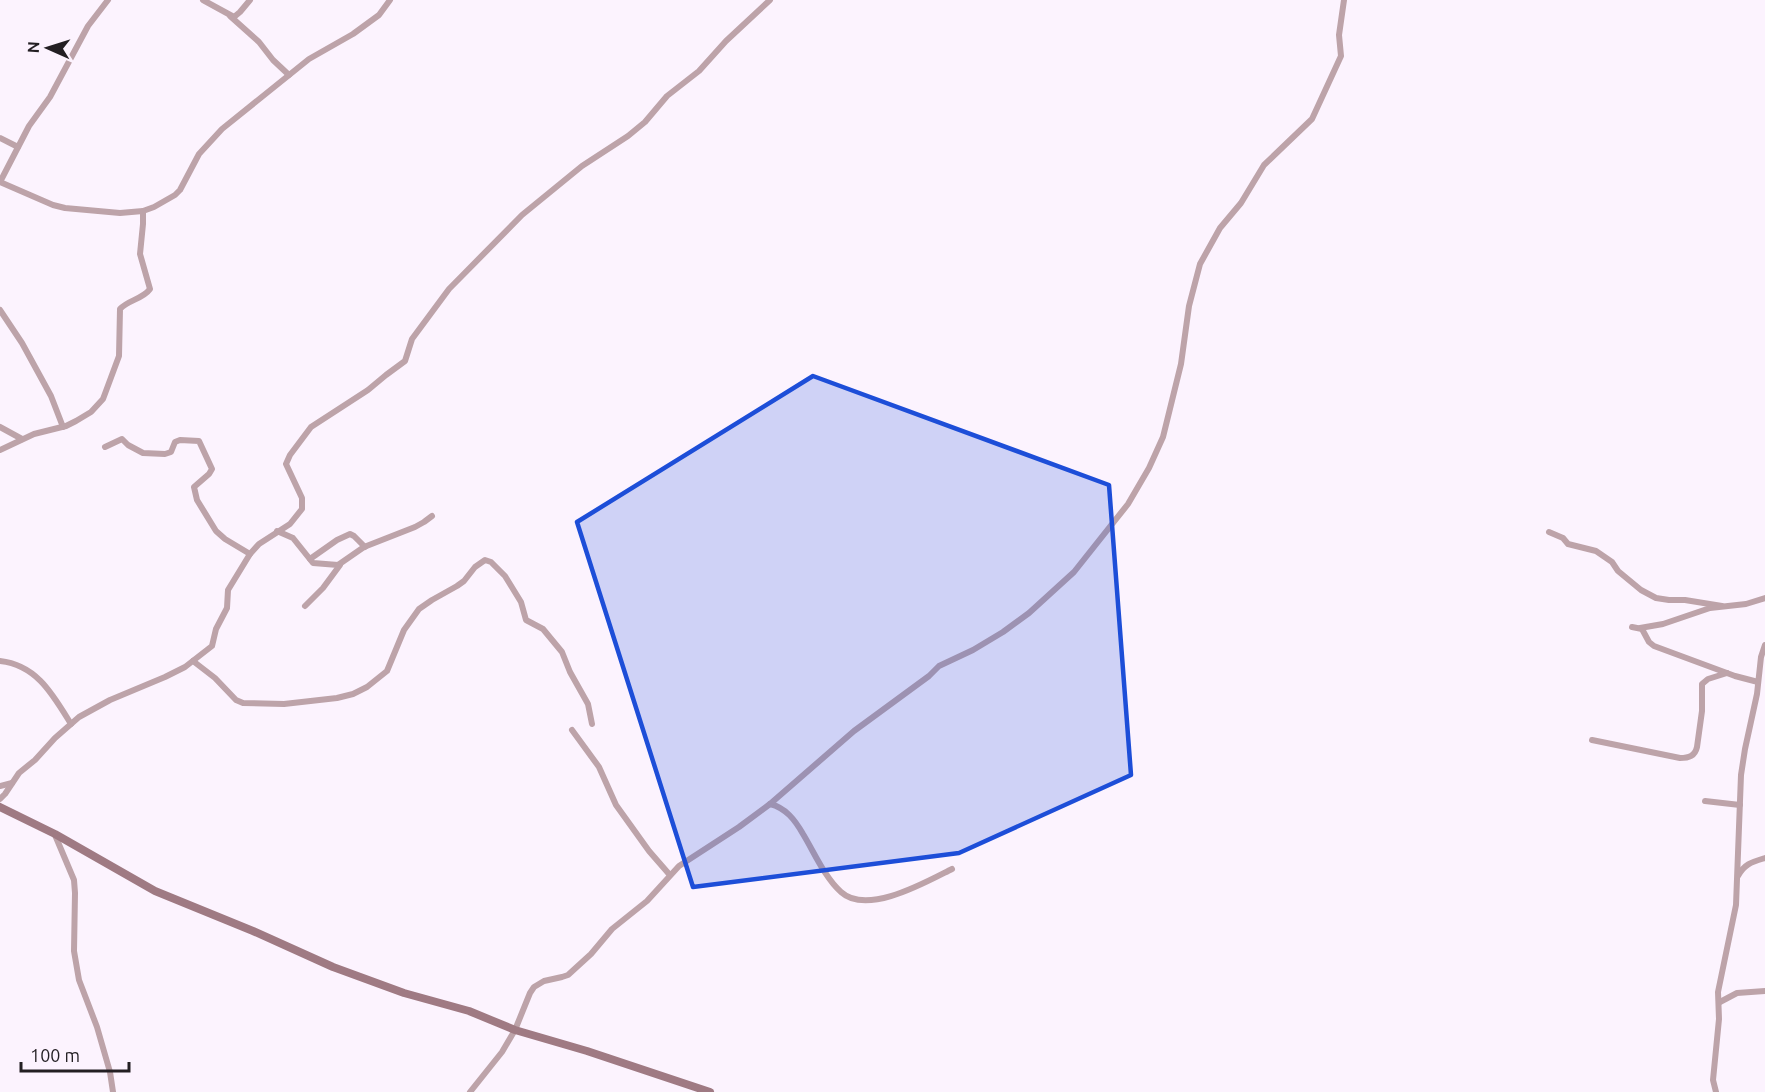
<svg xmlns="http://www.w3.org/2000/svg" width="1765" height="1092" viewBox="0 0 1765 1092" font-family="Ubuntu,sans-serif">
<style>
.lines{fill:none;stroke-linecap:round;stroke-linejoin:round}
.street{stroke:#bda3a9;stroke-width:6}
.secondary{stroke:#9f7a83;stroke-width:8}
.marked{fill:#1d4ed8;fill-opacity:0.2;stroke:#1d4ed8;stroke-width:4.5;stroke-linejoin:round}
</style>
<rect width="100%" height="100%" fill="#fcf3fe"/>
<g class="lines">
<g class="street">
<path d="M108,0L88,26L50,97L29,126L0,182L53,205L65,208L120,213L143,211L154,207L175,195L180,190L199,154L222,129L309,59L353,34L379,15L390,0"/>
<path d="M203,0L234,17L240,12L250,0"/>
<path d="M230,16L259,42L273,60L289,75"/>
<path d="M0,138L18,147"/>
<path d="M0,310L22,343L51,396L63,427"/>
<path d="M0,427L22,439"/>
<path d="M105,447L122,439L128,445L143,453L165,454L171,452L175,442L180,440L199,441L212,469L209,474L194,487L197,500L216,531L225,539L250,554"/>
<path d="M0,450L34,434L66,426L76,421L91,412L103,399L119,356L120,309C128,300 143,299 150,289L140,254L143,224V211"/>
<path d="M277,531L293,538L313,563L338,565L364,547L415,527L424,522L432,516"/>
<path d="M1549,532L1563,538L1568,544L1596,551L1612,562L1618,571L1641,590L1656,598L1669,600H1685L1722,606"/>
<path d="M310,559L337,540L350,534L354,536L365,547"/>
<path d="M305,606L323,588L340,565"/>
<path d="M1632,627L1642,629L1649,642L1654,646L1735,676L1758,682"/>
<path d="M1640,628L1663,624L1710,608L1746,604L1765,598"/>
<path d="M0,661C37,665 53,695 71,724"/>
<path d="M193,661L215,678L236,700L243,703L284,704L337,698L353,694L367,687L387,671L404,630L419,609L432,600L457,586L464,581L475,567L485,560L491,562L505,576L521,602L526,620L543,629L562,652L570,672L588,704L592,724"/>
<path d="M572,730L599,767L616,805L649,851L669,874"/>
<path d="M1592,740L1680,758C1689,758 1695,756 1697,747L1702,711V684L1708,679L1727,673"/>
<path d="M0,786L12,783"/>
<path d="M0,799L5,794L19,773L35,760L55,738L79,717L110,700L165,677L185,667L212,646L216,629L227,608L228,590L250,554L259,544L290,524L302,509V498L286,464L290,455L311,427L368,390L386,375L405,361L412,339L449,289L522,215L582,166L628,136L645,122L667,96L699,71L726,41L770,0"/>
<path d="M1705,801L1740,805"/>
<path d="M770,804C786,808 795,820 803,834C814,852 825,878 841,892C867,916 926,882 952,869"/>
<path d="M55,835L74,880L75,893L74,951L79,980L97,1027L110,1072L113,1092"/>
<path d="M1738,876C1744,864 1752,862 1765,858"/>
<path d="M1720,1002L1737,993L1765,991"/>
<path d="M470,1092L502,1052L515,1030L530,993L534,987L544,981L562,977L568,975L591,954L612,929L647,901L679,866L739,827L770,804L854,731L929,676L939,666L973,650L1003,632L1029,613L1074,572L1128,504L1149,468L1163,437L1181,364L1189,306L1200,264L1220,228L1241,203L1264,165L1312,119L1341,56L1339,35L1344,0"/>
<path d="M1716,1092L1713,1080L1719,1019L1718,992L1736,905L1741,775L1745,749L1757,694L1761,657L1765,645"/>
</g>
<path class="secondary" d="M0,807L55,834L155,891L253,931L333,967L404,993L469,1011L515,1030L587,1051L710,1092"/>
</g>
<path class="marked" d="M813,376L1109,485L1131,775L959,853L693,887L577,522Z"/>
<g transform="translate(48 48) rotate(273)" stroke="#fcf3fe" stroke-width="4.5" paint-order="stroke">
<path d="M0-4.5L10 22L0 15L-10 22Z" fill="#231f23"/>
<text y="-9" font-size="16" font-weight="bold" text-anchor="middle" fill="#231f23">N</text>
</g>
<path d="M21 1062v9h108v-9" fill="none" stroke="#231f23" stroke-width="3"/>
<text x="30" y="1062" font-size="18" fill="#231f23" stroke="#fcf3fe" stroke-width="4.5" paint-order="stroke">100 m</text>
</svg>
